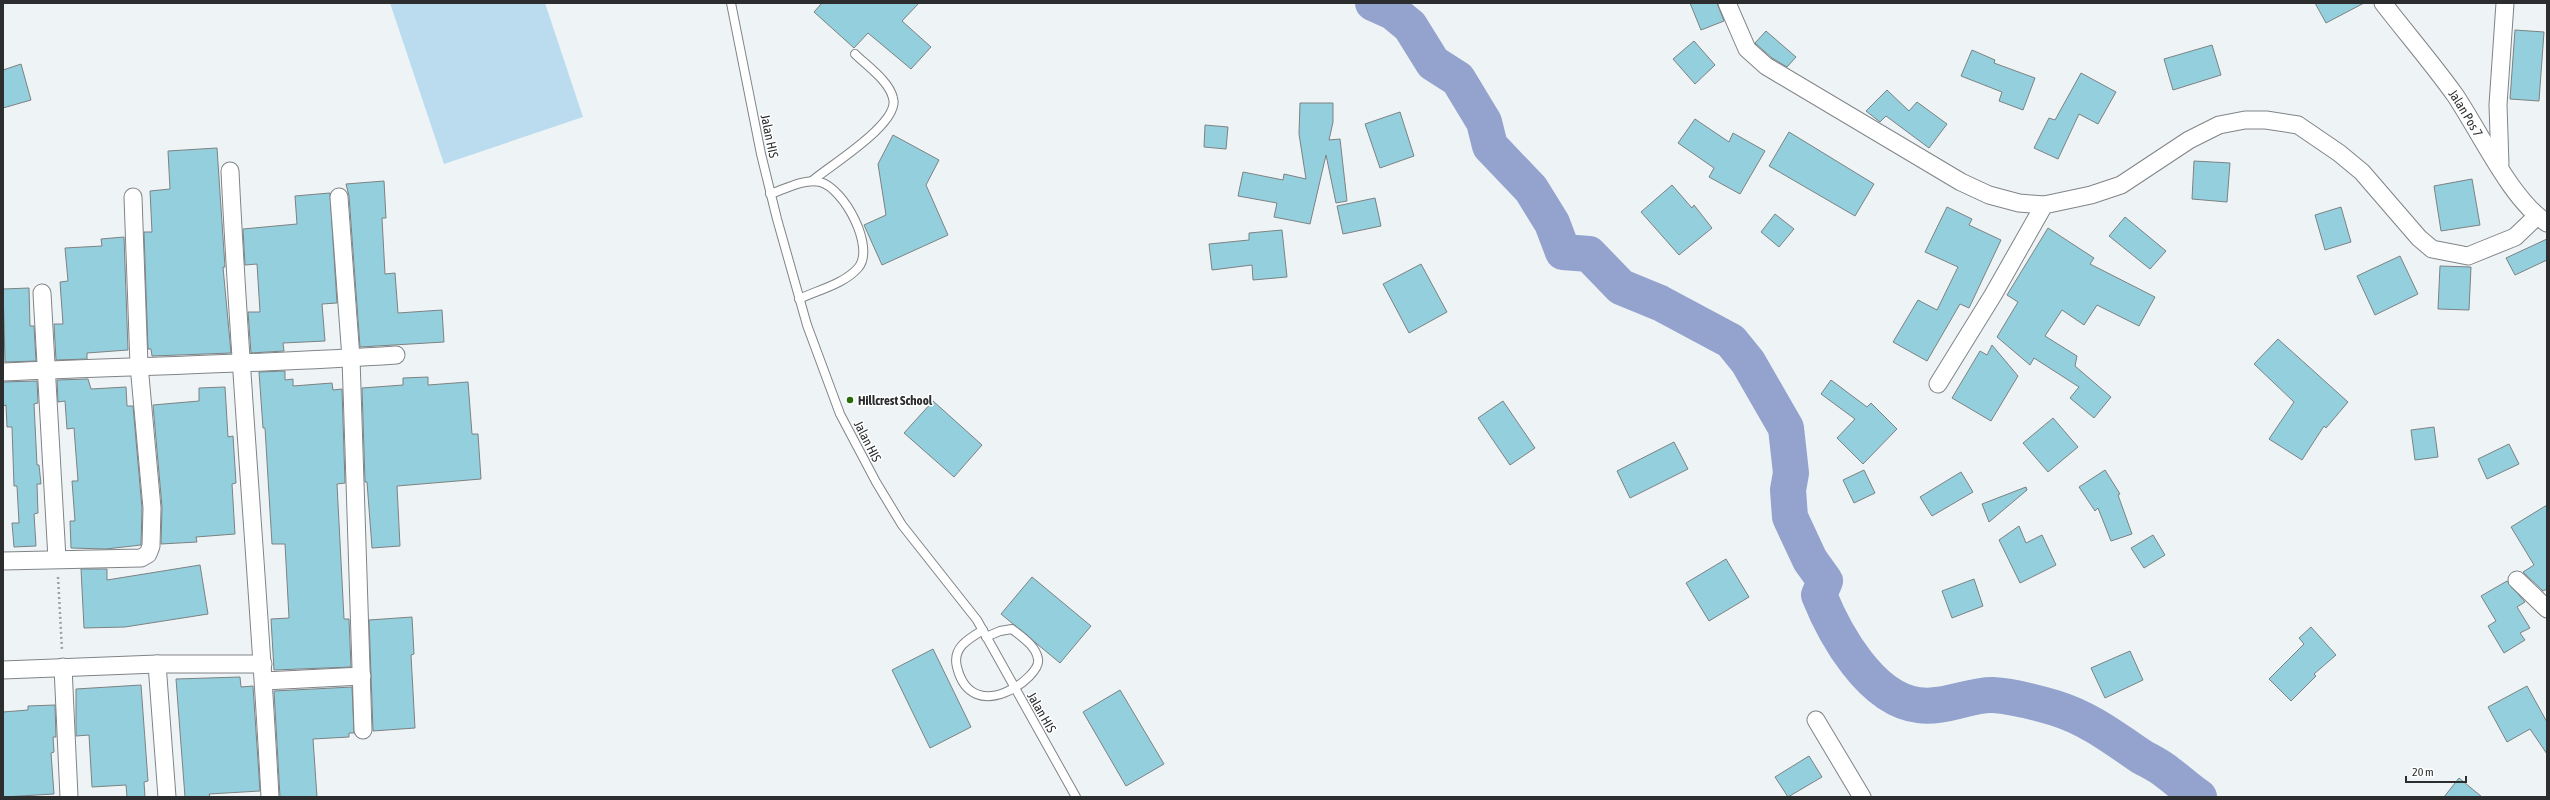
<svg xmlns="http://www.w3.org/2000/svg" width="2550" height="800" viewBox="0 0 2550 800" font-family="'Asap Condensed',sans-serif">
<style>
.green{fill:#badcee}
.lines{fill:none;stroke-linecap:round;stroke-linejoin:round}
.river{stroke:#93a3cd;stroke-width:36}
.building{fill:#93cfdd;stroke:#7d8283}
.service-casing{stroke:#808487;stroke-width:10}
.minor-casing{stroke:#808487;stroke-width:19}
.path{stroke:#9ca0a2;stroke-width:2.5;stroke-dasharray:2 3;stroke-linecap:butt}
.service{stroke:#fff;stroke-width:8}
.minor{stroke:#fff;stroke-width:17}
.poi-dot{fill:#266b05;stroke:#fff;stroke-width:1.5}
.labels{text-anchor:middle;stroke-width:3;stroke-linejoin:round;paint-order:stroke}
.street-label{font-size:13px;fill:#2b2d2e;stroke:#fff}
.poi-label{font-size:13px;font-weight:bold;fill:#2b2d2e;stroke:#fff;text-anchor:start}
</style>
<rect width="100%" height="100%" fill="#eef3f6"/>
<path class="green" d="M390,3H545L583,117L444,164Z"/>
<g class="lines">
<path class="river" d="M1373,3L1393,12L1410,26L1433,63L1458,79L1484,122L1490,146L1531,189L1552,223L1563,252L1589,254L1621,287L1660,303L1731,341L1748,362L1786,428L1791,473L1788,490L1790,517L1810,560L1825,581L1819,595C1835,635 1871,699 1918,705C1944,709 1971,694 1993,695C2011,696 2038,703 2055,708C2088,718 2114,738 2142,757C2151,762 2160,766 2168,773C2178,780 2188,790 2199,797"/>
</g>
<g class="building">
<path d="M822,3H919L902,21L931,47L911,69L868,33L854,48L814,12Z"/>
<path d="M1690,3H1717L1724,21L1701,30Z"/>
<path d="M2315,3H2364L2326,23Z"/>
<path d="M2515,30L2544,32L2539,101L2510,99Z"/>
<path d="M1766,31L1796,57L1787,67L1772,58L1755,43Z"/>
<path d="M1694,41L1715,65L1695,84L1673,59Z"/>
<path d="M2212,45L2221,75L2173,90L2164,59Z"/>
<path d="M1972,50L1995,60L1994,63L2035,78L2023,110L1999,101L2002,92L1961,76Z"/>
<path d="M21,64L31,100L3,108V70Z"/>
<path d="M2081,73L2116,92L2098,124L2079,114L2058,159L2034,148L2049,118L2055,120Z"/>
<path d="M1887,90L1909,111L1917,102L1947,124L1929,148L1886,116L1880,122L1866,111Z"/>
<path d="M1300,103H1333V122L1329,140L1340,139L1347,201L1336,203L1326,155L1310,224L1274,217L1277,203L1238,196L1243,172L1283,180L1284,174L1306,179L1299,134Z"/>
<path d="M1400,112L1414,156L1380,168L1365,124Z"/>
<path d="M1695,119L1729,142L1733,133L1765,151L1740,194L1709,177L1714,168L1678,143Z"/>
<path d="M1205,125L1228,127L1226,149L1204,147Z"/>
<path d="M1789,132L1874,184L1855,216L1769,166Z"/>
<path d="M893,135L939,160L926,185L948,235L882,265L864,225L886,215L878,164Z"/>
<path d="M217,148L225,267H223L231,353L152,356L151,349H148L144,232H152L150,191L170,189L168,151Z"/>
<path d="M2194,161L2230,163L2227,202L2192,199Z"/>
<path d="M2472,179L2480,225L2441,231L2434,186Z"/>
<path d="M384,181L386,218H382L385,274L395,273L398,313L442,310L444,342L360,347L349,196L346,184Z"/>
<path d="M1672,185L1692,208L1694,205L1712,228L1679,255L1641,212Z"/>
<path d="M330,193L337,303L322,304L325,341L283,343L284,351L251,353L248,312H260L257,264L245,265L243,229L297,224L295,196Z"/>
<path d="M1375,198L1381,226L1343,234L1337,206Z"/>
<path d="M1947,207L1972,219L1969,225L2001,240L1969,308L1960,304L1927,361L1893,342L1918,300L1937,310L1958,267L1925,252Z"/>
<path d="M2341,207L2351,242L2325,250L2315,215Z"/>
<path d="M1775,214L1794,229L1779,247L1761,232Z"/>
<path d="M2125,217L2166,251L2150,269L2109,236Z"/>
<path d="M2048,228L2094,258L2090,264L2155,297L2139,326L2097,305L2084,325L2062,310L2045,336L2077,356L2075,366L2111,397L2094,418L2070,398L2079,387L2034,358L2030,365L1997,337L2018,302L2007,295Z"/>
<path d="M1282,230L1287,277L1253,280L1252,265L1212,270L1209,244L1249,240V233Z"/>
<path d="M124,237L128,350L87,353V359L56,360L54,324H63L60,282L68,281L65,248L102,246L101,239Z"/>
<path d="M2547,239V260L2515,275L2506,258Z"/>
<path d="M2400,256L2418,294L2375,315L2357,276Z"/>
<path d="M1421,264L1447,312L1409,333L1383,284Z"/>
<path d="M2440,266L2471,267L2469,310L2438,309Z"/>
<path d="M29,288L30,326H34L36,361L5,362L3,289Z"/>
<path d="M2278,339L2348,402L2326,428L2324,426L2302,460L2269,439L2294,402L2254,364Z"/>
<path d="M1992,345L2018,376L1991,421L1952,398L1980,351L1987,355Z"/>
<path d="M285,371V380L293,379V386L332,383L333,390L342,389L345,483L337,484L344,619H349L351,667L274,670L271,619L289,618L285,544H272L265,428H263L259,372Z"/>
<path d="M428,377V385L468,382L472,434H478L481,479L397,486L400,546L372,548L367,482H365L362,388L403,385V378Z"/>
<path d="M88,379L91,389L126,387L127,406H133L142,508L141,545L106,549L71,548L70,521H75L72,481H78L74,428L67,429L65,401L58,402L57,380Z"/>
<path d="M1831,380L1867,407L1871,403L1897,429L1863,464L1837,438L1855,419L1821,394Z"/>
<path d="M37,381L38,403L34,404L37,465H39L41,484H37L38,513L34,514L36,546L14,547L12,523H19L17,486H14L12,427H7L6,405L3,406V382Z"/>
<path d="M225,387L228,437L233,436L236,483L232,484L235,534L196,537L197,542L161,544L162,507L153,405L199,401V388Z"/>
<path d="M933,401L982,445L954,477L904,433Z"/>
<path d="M1503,401L1535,448L1510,465L1478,418Z"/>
<path d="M2053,418L2078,447L2048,472L2023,443Z"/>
<path d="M2434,427L2438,457L2415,460L2411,430Z"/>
<path d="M1674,442L1688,469L1630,498L1617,471Z"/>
<path d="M2509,444L2519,464L2487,479L2478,459Z"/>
<path d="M1864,470L1875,493L1854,503L1843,480Z"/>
<path d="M2105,470L2120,494L2118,495L2132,534L2111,541L2098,508L2095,511L2079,487Z"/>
<path d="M1961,472L1973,492L1932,516L1920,497Z"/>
<path d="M2026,487L2027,490L1989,522L1982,504Z"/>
<path d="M2547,505V589L2543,591L2523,572L2534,565L2511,527Z"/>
<path d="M2019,526L2026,543L2042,535L2056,565L2020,583L1999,540Z"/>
<path d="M2153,535L2165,555L2144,568L2131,548Z"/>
<path d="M1726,559L1749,597L1709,621L1686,583Z"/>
<path d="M200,565L208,614L125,627L84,628L81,569H107V580Z"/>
<path d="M1032,577L1091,626L1060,663L1001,614Z"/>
<path d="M1974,579L1983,606L1952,618L1942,591Z"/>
<path d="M2507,581L2525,602L2517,607L2530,628L2520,633L2525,640L2504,653L2488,626L2496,621L2481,596Z"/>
<path d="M412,617L414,654L411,655L415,728L373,731L369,620Z"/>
<path d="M2311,627L2336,655L2314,674L2316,676L2291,701L2269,679L2304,644L2299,638Z"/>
<path d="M933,649L971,727L930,748L892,670Z"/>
<path d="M2130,651L2143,680L2105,698L2091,668Z"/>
<path d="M240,677L241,687L253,686L260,791L209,794L210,797H185L176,679Z"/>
<path d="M141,685L148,781L144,782L145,797H127L126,785L92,787L89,735L76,736V689Z"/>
<path d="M2527,686L2547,722V754L2530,729L2507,742L2488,707Z"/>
<path d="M352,687L354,733H349V737L313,739L317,797H280L274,691Z"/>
<path d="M1120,690L1164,764L1126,786L1083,712Z"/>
<path d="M55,705L56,737H53L54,752L51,753L54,794L3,797V712L28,710V706Z"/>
<path d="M1809,756L1822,777L1788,797L1775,777Z"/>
<path d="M2459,778L2482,797H2444Z"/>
</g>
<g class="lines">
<defs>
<g id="service">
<path d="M731,3L761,154L777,219L807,325L840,414L876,482L902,525L977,620L1076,797"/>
<path d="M812,181C829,166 901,123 893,98C889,81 867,66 855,54"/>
<path d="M770,194C785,189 805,178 820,182C844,188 876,248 858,268C844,284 818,290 799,299"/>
<path d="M983,630C968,639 952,648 957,667C972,728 1042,677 1038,659C1036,646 1022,637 1012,629L1000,631L986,637"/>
</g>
<g id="minor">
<path d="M1727,3L1747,49L1766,66L1961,182L1989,195L2019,203L2044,205L2091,195L2121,185L2189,140L2219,125L2245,120H2266L2298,125L2339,153L2362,172L2419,238L2432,249L2468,256L2515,237L2536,217"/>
<path id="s1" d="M2383,3C2407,34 2432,63 2455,95C2480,132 2511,200 2547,223"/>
<path d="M2500,164L2498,105L2505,3"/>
<path d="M230,171C240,380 259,588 270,797"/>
<path d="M339,197L351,358L363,730"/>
<path d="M42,293L57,559"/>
<path d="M3,372C134,366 265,364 396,355"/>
<path d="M1938,384L1993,295L2044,205"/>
<path d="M3,561L141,558L148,554L151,546L152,508L139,365L133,197"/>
<path d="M2517,580L2547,609"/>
<path d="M157,664L167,797"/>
<path d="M63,667L69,797"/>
<path d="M3,670L157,664H263"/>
<path d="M264,681L362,676"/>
<path d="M1816,720L1862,797"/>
</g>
</defs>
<use href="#service" class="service-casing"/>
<use href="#minor" class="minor-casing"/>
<path class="path" d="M58,577L62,650"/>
<use href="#service" class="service"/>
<use href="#minor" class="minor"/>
</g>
<circle class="poi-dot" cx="850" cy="400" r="4"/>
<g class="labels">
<g class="street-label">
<text dy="5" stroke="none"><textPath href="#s1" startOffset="138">Jalan Pos 7</textPath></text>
<text transform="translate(770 136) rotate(78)" y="5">Jalan HIS</text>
<text transform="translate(868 441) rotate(63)" y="5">Jalan HIS</text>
<text transform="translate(1042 712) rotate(60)" y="5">Jalan HIS</text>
</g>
<g class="poi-label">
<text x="858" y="405">Hillcrest School</text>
</g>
</g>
<rect width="2550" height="800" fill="none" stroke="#2b2d2e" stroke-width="8"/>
<path d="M2406 776v6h60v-6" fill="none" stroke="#2b2d2e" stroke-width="2"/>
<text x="2412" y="776" font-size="12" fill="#2b2d2e" stroke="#ffffff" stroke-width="3" paint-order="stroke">20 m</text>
</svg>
